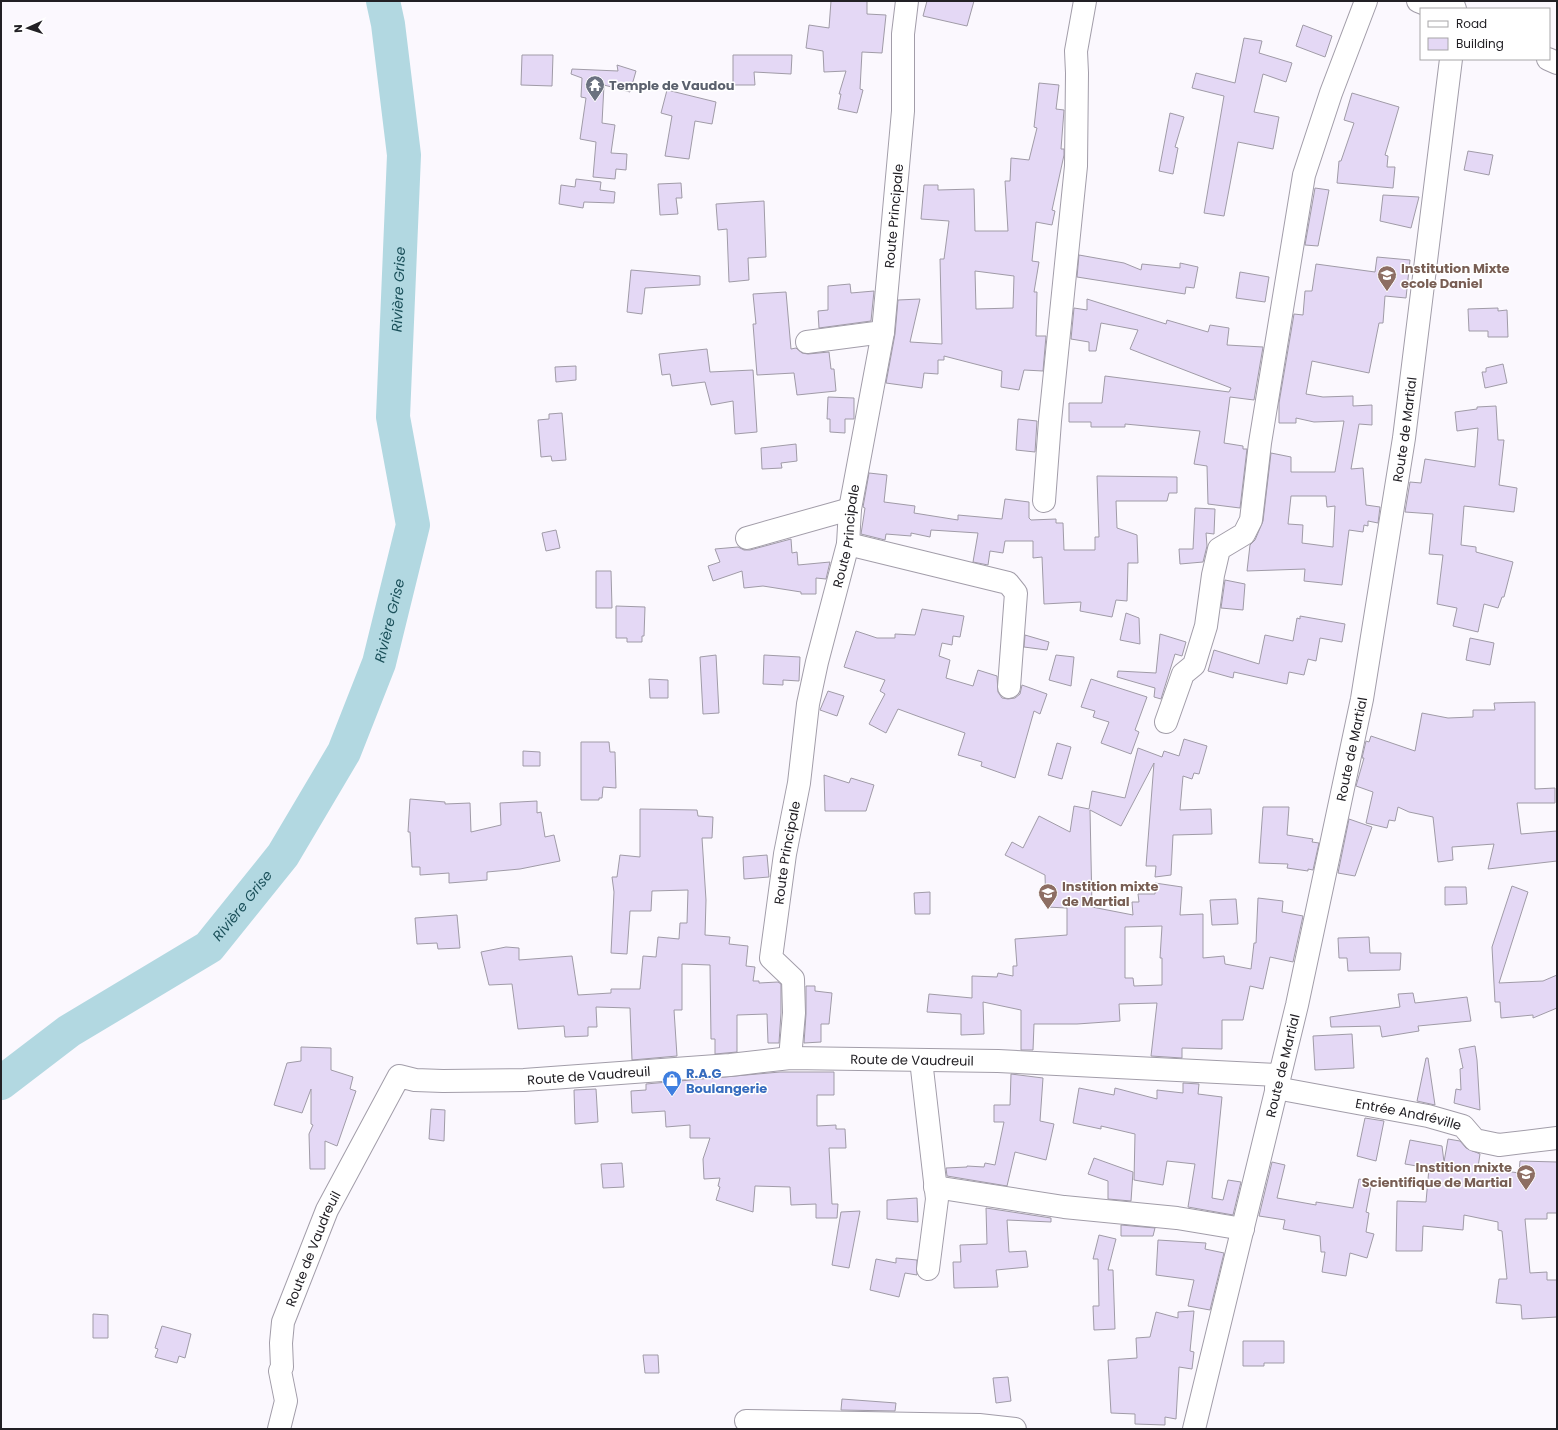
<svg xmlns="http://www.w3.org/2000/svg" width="1558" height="1430" viewBox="0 0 1558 1430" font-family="Poppins,sans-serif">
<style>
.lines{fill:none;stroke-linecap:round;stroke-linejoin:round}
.river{stroke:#b2d8e1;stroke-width:34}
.building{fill:#e4d8f5;stroke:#a09ba7;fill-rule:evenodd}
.minor-casing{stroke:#a29da9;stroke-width:24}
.tertiary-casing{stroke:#a29da9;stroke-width:24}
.secondary-casing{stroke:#a29da9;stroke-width:24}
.minor{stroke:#fff;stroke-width:22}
.tertiary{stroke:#fff;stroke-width:22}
.secondary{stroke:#fff;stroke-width:22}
.labels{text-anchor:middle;stroke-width:3;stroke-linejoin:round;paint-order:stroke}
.worship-label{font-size:13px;font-weight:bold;fill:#5b616d;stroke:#fff;text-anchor:start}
.street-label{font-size:13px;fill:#222025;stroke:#fff}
.education-label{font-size:13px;font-weight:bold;fill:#785e54;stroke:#fff;text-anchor:start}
.shop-label{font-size:13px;font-weight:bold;fill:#366cbe;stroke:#fff;text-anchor:start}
.water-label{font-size:14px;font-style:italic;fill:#1b505a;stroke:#fff}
</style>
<rect width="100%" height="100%" fill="#fbf8fe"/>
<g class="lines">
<path class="river" id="s1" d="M1,1083L69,1031L209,947L283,855L344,752L379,663L413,525L393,417L404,155L388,24L383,1"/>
</g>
<g class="building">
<path d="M831,1H867V14L886,15L882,53L862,52L860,89L863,90L857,113L838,109L841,94H839L846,71L824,72L823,51L806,48L809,25L829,28Z"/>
<path d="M927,1H974L967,26L923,16Z"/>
<path d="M1303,25L1332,36L1325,57L1296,46Z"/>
<path d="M1244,38L1262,41L1259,53L1292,63L1286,82L1263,74L1254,112L1279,117L1273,149L1238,142L1224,216L1204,213L1224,96L1192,88L1196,73L1235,83Z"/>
<path d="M522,55H553L552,86L521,85Z"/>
<path d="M733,55H792L791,74L754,72L755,85H733Z"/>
<path d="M617,65L636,71L630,92L604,85L602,123L615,125L611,153L627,154L626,170L616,169L615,179L593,177L596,142L580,139L586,98L581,97L582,78L571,74L572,69L618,71Z"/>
<path d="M1039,83L1059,85L1056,109L1064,110L1061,149H1064V155L1052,210L1055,211L1052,225L1036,222L1032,261L1039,262L1034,292H1037L1036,336H1046L1043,371L1024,370L1019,390L1001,387L1002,371L944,356V360H938V374L924,373L922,388L886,383L895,334L898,300L920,299L910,342L942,344L940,259H944L949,221L921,219L924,185H938V190L974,189L975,231H1008L1005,181H1010L1011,158L1029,160L1037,128L1034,127ZM975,271L1014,276L1013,308L976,309Z"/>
<path d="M667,90L716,102L712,124L695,121L689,159L665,156L672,116L661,113Z"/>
<path d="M1352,93L1399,107L1385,155L1388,156L1387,167H1395L1393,188L1337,183L1339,161H1341L1354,123L1344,120Z"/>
<path d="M1170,113L1184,117L1175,147L1178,148L1173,174L1159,171Z"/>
<path d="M1468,151L1493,155L1489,175L1464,170Z"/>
<path d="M576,179L601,182L600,190L615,192L614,203L584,202L583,208L559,204L561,185L575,187Z"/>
<path d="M681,183L682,198H676L678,214L660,215L658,184Z"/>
<path d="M1315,188L1329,190L1318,246L1305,245Z"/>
<path d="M1383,195L1419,197L1411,228L1380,221Z"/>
<path d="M764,201L766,257L748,258L749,280L729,282L727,229L718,230L716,204Z"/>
<path d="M1079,255L1124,263L1141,270L1142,264L1180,268V263L1198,267L1194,288L1186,287L1185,294L1077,277Z"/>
<path d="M1377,257L1410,260L1406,298L1385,296L1383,323H1379L1369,373L1312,361L1306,394L1323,397L1353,396V406L1372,405V425L1359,424L1351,469L1363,468L1366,505L1380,507L1378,523L1368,521V526L1364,525L1363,532L1349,530L1342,585L1304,581L1305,569L1247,571L1250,545L1255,540L1263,521L1271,453L1291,457V472H1335L1344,421L1314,422L1296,418V423H1279V403L1294,314L1303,315L1305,291H1312L1316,264L1375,272ZM1291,496H1326L1327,507L1335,506L1333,547L1302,543L1303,525L1288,524Z"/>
<path d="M631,270L700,276V285L645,288L642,314L627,312Z"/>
<path d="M1240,272L1269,277L1265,302L1236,298Z"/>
<path d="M850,284L851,293L874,291L871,321L819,328L818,311L828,310V286Z"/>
<path d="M786,292L791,349L796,348L802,353L808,354L829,352L831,369H834L836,391L797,395L794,373L757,375L753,324H756L753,294Z"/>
<path d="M1087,299L1166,324L1167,320L1208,332L1210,325L1229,328L1227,345L1263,347L1254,400L1230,397L1224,443L1243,446V449H1247L1240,508L1208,504L1207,466L1194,464L1200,431L1125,424V427H1091V422H1069V403H1102L1105,376L1229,392L1231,388L1130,349L1138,330L1101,323L1096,351H1089V342L1071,339L1074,308L1087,310Z"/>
<path d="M1498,308V311L1507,310L1508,337H1488V331H1469L1468,309Z"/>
<path d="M707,349L710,372L753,370L757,432L735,434L733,401L711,405L705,382L672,386L670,374L662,375L659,354Z"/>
<path d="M1503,364L1507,383L1485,388L1482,372H1486V368Z"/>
<path d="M576,366V380L556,382L555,367Z"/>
<path d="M828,397L854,398V419H845V433L830,432V419H827Z"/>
<path d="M1496,406L1498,440H1504L1499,485L1517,488L1514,512L1464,506L1461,545L1476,547V552L1513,562L1504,597H1502L1498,608L1484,604L1478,632L1453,626L1457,608L1437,604L1443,555L1429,554L1433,514L1405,512L1410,482L1421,483L1425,459L1475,467L1478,428L1457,431L1455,412L1477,409V407Z"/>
<path d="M562,413L566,460L552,461L551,456L541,457L538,420L549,419V414Z"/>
<path d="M1018,419L1037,421L1035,452L1016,450Z"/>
<path d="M796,444L797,461L781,463L782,468L762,469L761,448Z"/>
<path d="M869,473L887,475L884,502L915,506L914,513L958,520V515L1002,519L1005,499L1029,502V518L1031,520L1056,519V523H1063L1064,550H1095V537H1099L1097,476L1177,477V493H1169L1167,501H1116L1117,528L1137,535L1138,563H1128L1127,601L1116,600L1112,617L1080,611L1081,602L1044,604L1042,557L1033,558V541H1005L1003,553L990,551L988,565L973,562L978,533L931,530L930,537L911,533V536L886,534L885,540L861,534L865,508L863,507Z"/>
<path d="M1195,508L1215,509L1214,534L1206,533L1207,546L1203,562L1180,564L1179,549H1193Z"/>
<path d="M556,530L560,548L546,551L542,533Z"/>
<path d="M791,539L792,553L797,552L798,565L830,562L826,579L816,578V594H801V592L763,586L744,588L742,571L713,581L708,566L720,562L715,549L738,547L744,550H750Z"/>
<path d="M596,571H611L612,608H596Z"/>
<path d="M1225,580L1245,584L1243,610L1221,608Z"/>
<path d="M616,606L645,607L644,636H642V642H627V638H616Z"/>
<path d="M922,609L964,616L960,637L953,636L952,645L942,643L939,656L950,660L946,678L973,686L978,670L997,676L998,692L1002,698L1008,699L1015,698L1020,694L1022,685L1047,694L1040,714L1034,711L1015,778L981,766L982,762L958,755L965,733L928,720L898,709L886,733L869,724L885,694L880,691L885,680L844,667L856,631L877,638H895V634L915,635Z"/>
<path d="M1126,613L1139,618L1140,644L1120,640Z"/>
<path d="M1300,616L1345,624L1342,642L1320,638L1316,661L1308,659L1304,675L1289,672L1287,684L1234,672L1233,678L1208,671L1214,650L1259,664L1265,635L1293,641L1297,618L1300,619Z"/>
<path d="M1160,634L1186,642L1182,656L1175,654L1161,699L1154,697L1155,688L1117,677L1118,671L1156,673Z"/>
<path d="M1025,635L1049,642L1047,650L1024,647Z"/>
<path d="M1470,638L1494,643L1490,665L1466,660Z"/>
<path d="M716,655L719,713L703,714L700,657Z"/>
<path d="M764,655L800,657L799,681L783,680V685L763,684Z"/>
<path d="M1056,655L1074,657L1071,686L1049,680Z"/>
<path d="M649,679L668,680V698H650Z"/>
<path d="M1091,679L1147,697L1135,730L1139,732L1131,754L1101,743L1109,722L1093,717L1095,711L1081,707Z"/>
<path d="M828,691L844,696L837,716L820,710Z"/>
<path d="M1535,702V789L1555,788V803H1517L1521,834L1557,831V861L1488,869L1494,844L1452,847L1453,860L1438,862L1433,817L1409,812L1398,807L1395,821L1389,820L1387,828L1366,823L1373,792L1356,786L1364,758H1362L1366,741L1369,742L1371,736L1415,751L1422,713L1448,718L1473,717V710H1495L1494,703Z"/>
<path d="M1184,739L1207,746L1199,774L1194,773L1192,779L1183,776L1180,810L1211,809L1212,834L1173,835L1171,875L1155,877L1156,866H1146L1154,763L1121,826L1090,810L1092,907L1133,915L1132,902H1139L1138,894H1155V883L1182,887L1180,915L1203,914V958L1224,956L1225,964L1251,969L1254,943H1256L1258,898L1283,901L1282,912L1303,916L1293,962L1270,957L1263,989L1250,986L1243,1020H1222V1049L1182,1048V1058L1151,1056L1157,1003L1119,1004L1120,1021L1077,1024H1034L1033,1050H1021V1010L983,1002L984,1034L961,1035V1014L927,1012L929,994L972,998V976L997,977L998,973L1013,976V966H1017L1015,939L1067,935V908L1046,907L1045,875L1005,855L1012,842L1023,848L1039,816L1070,832L1074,806L1089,809L1092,791L1125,798L1138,748L1162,757L1164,751L1179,756ZM1162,926L1160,958H1162V985L1134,986L1133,978H1125V927Z"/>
<path d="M581,742H609L610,752H615L616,788L603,787L602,798H599V800H581Z"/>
<path d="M1057,743L1071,747L1062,779L1048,775Z"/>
<path d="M523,751L540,752V766H523Z"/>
<path d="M824,775L849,783L851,778L874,785L866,811H825Z"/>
<path d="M410,799L445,802V804L470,803L471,832L501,825L500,803L537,801V813L541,812L545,837L554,835L560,861L520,869L487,872V880L449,883V873L420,875V867H412L410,832H408Z"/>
<path d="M1263,807H1289L1287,835L1313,839L1312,842L1319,843L1313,870L1308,869V871L1287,868L1288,864L1259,863Z"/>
<path d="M640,809L697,810L698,816L713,817L712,838H702L706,900L705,935L730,937L729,944L748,946L746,966L755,967L753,981H759V983L778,982L781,984V1013L779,1043H768L767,1014L737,1015V1052L715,1054V1039H711L710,965L682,964V1010H674L677,1056L632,1060L630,1008L596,1007L597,1027H588V1036L565,1037L564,1026L518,1029L512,984L489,985L481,952L506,947L519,948V960L572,956L578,995L611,993V989H640L643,956L656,957L658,937L679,939L680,923H687L688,890L652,891L651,911H630L627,954L611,953L614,892L612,877H617L620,855L640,857Z"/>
<path d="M1349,819L1372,827L1355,876L1338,873Z"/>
<path d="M767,855L769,877L744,879L743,857Z"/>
<path d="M1512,886L1528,892L1499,983L1543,981L1557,975V1008L1533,1018V1015L1501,1018L1500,1002H1495L1492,947Z"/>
<path d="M1445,887H1466L1467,904L1445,905Z"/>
<path d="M930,892V914H915L914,893Z"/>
<path d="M1236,899L1238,924L1212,925L1210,900Z"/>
<path d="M457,915L460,948L438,949L437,943L417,944L415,918Z"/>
<path d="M1369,937L1370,953H1401L1400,970L1348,971L1347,958H1339L1338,938Z"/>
<path d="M806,986H815V991L832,993L829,1024H821V1042L804,1043L806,1014Z"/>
<path d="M1413,993L1415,1003L1467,997L1471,1021L1418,1026L1419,1031L1382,1037L1380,1026L1331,1027L1330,1017L1400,1007L1398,994Z"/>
<path d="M1352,1034L1354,1068L1315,1070L1313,1036Z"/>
<path d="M1475,1046L1477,1060L1480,1110L1454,1103L1456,1089L1461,1090L1460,1069L1463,1068L1459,1049Z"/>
<path d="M301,1047L331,1048V1070L353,1077L350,1089L356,1091L337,1146L325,1141V1169H310L309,1134L313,1125L311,1124V1089L302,1113L274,1105L287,1063L301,1061Z"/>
<path d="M1426,1058H1428L1435,1105L1417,1101Z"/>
<path d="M780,1072H834V1095H817V1126L836,1125V1129H845L846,1148H829L832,1204H838L837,1218H816V1204L791,1205L790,1187L755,1186L753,1212L716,1200L720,1187L718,1186L720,1178L704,1179L703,1159L710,1138H690V1125L666,1127L665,1111L632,1113L631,1091L646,1090V1084Z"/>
<path d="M1011,1074L1043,1078L1040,1121L1054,1124L1046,1160L1015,1152L1007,1186L947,1176L946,1168L967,1167V1166L984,1167L985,1163L995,1165L1004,1122H994V1105H1010Z"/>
<path d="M1183,1083L1199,1084L1198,1094L1222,1097L1212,1198L1223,1200L1228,1180L1241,1182L1233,1215L1188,1207L1195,1164L1167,1161L1163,1185L1134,1180L1135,1134L1101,1126V1129L1073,1123L1079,1088L1114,1095L1115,1088L1157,1099V1090L1183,1093Z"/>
<path d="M596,1089L598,1122L575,1124L574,1090Z"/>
<path d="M431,1109L445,1110L444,1141L429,1139Z"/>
<path d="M1365,1118L1384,1121L1376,1161L1357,1156Z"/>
<path d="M1448,1139L1460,1141L1466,1148L1480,1154L1478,1167L1519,1173L1520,1161L1557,1162V1213H1547V1219H1525L1530,1273L1547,1272V1280H1557V1317L1522,1319L1521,1305L1496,1303L1499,1279H1507L1502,1231L1498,1230V1222L1464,1215L1463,1230L1423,1226L1422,1251H1396L1397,1201L1426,1202L1429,1168L1405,1164L1410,1140L1442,1146L1444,1162Z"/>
<path d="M1094,1158L1133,1172L1131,1201L1108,1199V1181L1088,1174Z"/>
<path d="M1272,1162L1285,1165L1277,1198L1316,1205V1202L1353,1208L1359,1179L1372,1181L1366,1212L1369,1213L1366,1232L1374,1234L1367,1258L1350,1253L1346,1276L1322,1272L1325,1252H1321L1320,1236L1283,1229L1285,1220L1259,1216Z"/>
<path d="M622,1163L624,1187L603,1188L601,1164Z"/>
<path d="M917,1198L918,1222L887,1219V1200Z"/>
<path d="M986,1208L1051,1218V1222L1007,1220L1009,1252L1026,1251L1028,1267L996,1270L998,1287L954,1288L953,1262H961L960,1245L987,1244Z"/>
<path d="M860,1211L849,1268L832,1265L841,1212Z"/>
<path d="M1121,1225L1155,1228L1153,1236H1121Z"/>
<path d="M1099,1235L1116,1239L1108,1270H1113L1115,1329L1094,1330L1093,1306H1099L1098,1259H1093Z"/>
<path d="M1158,1240L1206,1243L1205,1249L1224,1253L1210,1310L1188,1306L1194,1280L1156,1275Z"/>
<path d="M896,1258L917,1260V1275L905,1273L899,1297L870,1290L876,1259L896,1263Z"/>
<path d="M1194,1311L1190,1351L1194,1352L1192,1369L1179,1367L1176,1419L1165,1417V1425L1135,1424V1414L1111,1413L1108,1360L1137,1358L1136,1338L1150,1337L1156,1312L1178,1318V1312Z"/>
<path d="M93,1314L108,1315V1338H93Z"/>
<path d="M162,1326L191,1334L185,1358L179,1356L177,1363L155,1357L158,1349L155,1348Z"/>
<path d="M1243,1341H1284V1363H1264V1366H1243Z"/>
<path d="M643,1355H658L659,1373H645Z"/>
<path d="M1008,1377L1011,1401L996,1403L993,1378Z"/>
<path d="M842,1399L896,1403L895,1411L841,1410Z"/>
</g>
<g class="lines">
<defs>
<g id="minor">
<path d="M1452,1L1455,9"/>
<path d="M807,342L883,332"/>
<path d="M1044,501L1050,421L1076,166L1077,73L1076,51L1085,1"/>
<path d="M747,538L850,509"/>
<path d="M848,544L1008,583L1016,593L1009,687"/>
<path d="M1166,722L1183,674L1194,665L1206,626L1213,575L1219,549L1244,534L1251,520L1260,443L1304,175L1331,93L1366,1"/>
<path id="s2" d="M790,1058L794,1013L793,979L771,958L785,854L799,783L808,704L817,662L848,544L850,509L883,332L903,111V34L907,1"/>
<path d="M921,1060L937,1199L928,1269"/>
<path id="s3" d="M1276,1088L1428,1116L1463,1126L1475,1140L1499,1145L1557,1138"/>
<path d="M935,1187L1064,1207L1177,1218L1243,1229"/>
<path d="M746,1421L979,1425L1015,1429"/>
<path id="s4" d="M279,1429L286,1401L280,1371L282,1367L281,1343L283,1322L327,1210L399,1076L415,1080L443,1081L524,1080L730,1065L790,1058L998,1061L1279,1075"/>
</g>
<g id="tertiary">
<path id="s5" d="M1194,1429L1297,1005L1362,699L1404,438L1451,59"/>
</g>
<g id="secondary">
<path d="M1418,1L1438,9"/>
<path d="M1548,59L1557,63"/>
</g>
</defs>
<use href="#minor" class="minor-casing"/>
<use href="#tertiary" class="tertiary-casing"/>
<use href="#secondary" class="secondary-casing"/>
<use href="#minor" class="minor"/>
<use href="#tertiary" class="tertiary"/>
<use href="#secondary" class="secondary"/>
</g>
<defs>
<symbol id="temple-pin" viewBox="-11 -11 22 30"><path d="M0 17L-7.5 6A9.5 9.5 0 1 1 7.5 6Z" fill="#6b7280" stroke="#fff"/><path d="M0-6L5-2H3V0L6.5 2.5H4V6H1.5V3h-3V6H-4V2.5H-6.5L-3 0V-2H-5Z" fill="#fff"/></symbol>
<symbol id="school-pin" viewBox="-11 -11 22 30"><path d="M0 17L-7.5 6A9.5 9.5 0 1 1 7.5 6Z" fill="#8d6e63" stroke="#fff"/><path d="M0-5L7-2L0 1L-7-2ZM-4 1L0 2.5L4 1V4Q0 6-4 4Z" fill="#fff"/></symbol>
<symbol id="shop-pin" viewBox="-11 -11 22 30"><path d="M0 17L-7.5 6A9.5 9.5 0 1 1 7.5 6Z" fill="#3f7fe0" stroke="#fff"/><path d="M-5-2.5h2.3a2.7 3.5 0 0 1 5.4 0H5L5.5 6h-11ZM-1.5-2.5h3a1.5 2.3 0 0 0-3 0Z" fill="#fff"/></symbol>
</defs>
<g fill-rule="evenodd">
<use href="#temple-pin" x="584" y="74" width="22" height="30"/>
<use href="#school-pin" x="1376" y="264" width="22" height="30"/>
<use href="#school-pin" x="1037" y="882" width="22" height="30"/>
<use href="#shop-pin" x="661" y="1069" width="22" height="30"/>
<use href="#school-pin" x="1515" y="1163" width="22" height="30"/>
</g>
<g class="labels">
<g class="worship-label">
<text x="609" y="90">Temple de Vaudou</text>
</g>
<g class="street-label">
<text dy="5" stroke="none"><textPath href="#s2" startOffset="863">Route Principale</textPath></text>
<text dy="5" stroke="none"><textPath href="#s5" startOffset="1022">Route de Martial</textPath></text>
<text dy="5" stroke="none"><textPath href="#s2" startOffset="539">Route Principale</textPath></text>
<text dy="5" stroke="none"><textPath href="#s5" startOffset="698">Route de Martial</textPath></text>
<text dy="5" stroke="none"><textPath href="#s2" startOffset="216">Route Principale</textPath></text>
<text dy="5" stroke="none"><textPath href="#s4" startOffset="896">Route de Vaudreuil</textPath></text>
<text dy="5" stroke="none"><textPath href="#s5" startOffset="374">Route de Martial</textPath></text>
<text dy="5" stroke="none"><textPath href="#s4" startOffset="572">Route de Vaudreuil</textPath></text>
<text dy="5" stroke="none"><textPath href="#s3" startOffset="135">Entrée Andréville</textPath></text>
<text dy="5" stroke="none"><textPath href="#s4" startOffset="188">Route de Vaudreuil</textPath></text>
</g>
<g class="education-label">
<text x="1401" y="273">Institution Mixte<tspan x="1401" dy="15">ecole Daniel</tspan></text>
<text x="1062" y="891">Instition mixte<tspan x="1062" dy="15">de Martial</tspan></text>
<text x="1512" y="1172" text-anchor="end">Instition mixte<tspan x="1512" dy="15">Scientifique de Martial</tspan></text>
</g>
<g class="shop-label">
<text x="686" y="1078">R.A.G<tspan x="686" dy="15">Boulangerie</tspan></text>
</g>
<g class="water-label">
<text dy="5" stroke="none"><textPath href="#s1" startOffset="962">Rivière Grise</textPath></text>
<text dy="5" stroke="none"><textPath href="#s1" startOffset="626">Rivière Grise</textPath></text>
<text dy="5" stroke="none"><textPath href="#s1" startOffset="302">Rivière Grise</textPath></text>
</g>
</g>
<rect width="1558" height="1430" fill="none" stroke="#222025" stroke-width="4"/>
<rect x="1420" y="8" width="130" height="52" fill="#ffffff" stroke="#a7a6a8"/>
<rect x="1428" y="21" width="20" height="6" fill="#ffffff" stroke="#a7a6a8"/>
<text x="1456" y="28" font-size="12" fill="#222025">Road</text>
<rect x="1428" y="38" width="20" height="12" fill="#e4d8f5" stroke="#a7a6a8"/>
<text x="1456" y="48" font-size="12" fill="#222025">Building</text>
<g transform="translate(28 28) rotate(267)" stroke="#ffffff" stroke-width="3" paint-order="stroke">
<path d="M0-3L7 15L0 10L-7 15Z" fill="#222025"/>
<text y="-6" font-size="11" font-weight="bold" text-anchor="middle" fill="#222025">N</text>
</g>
</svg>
